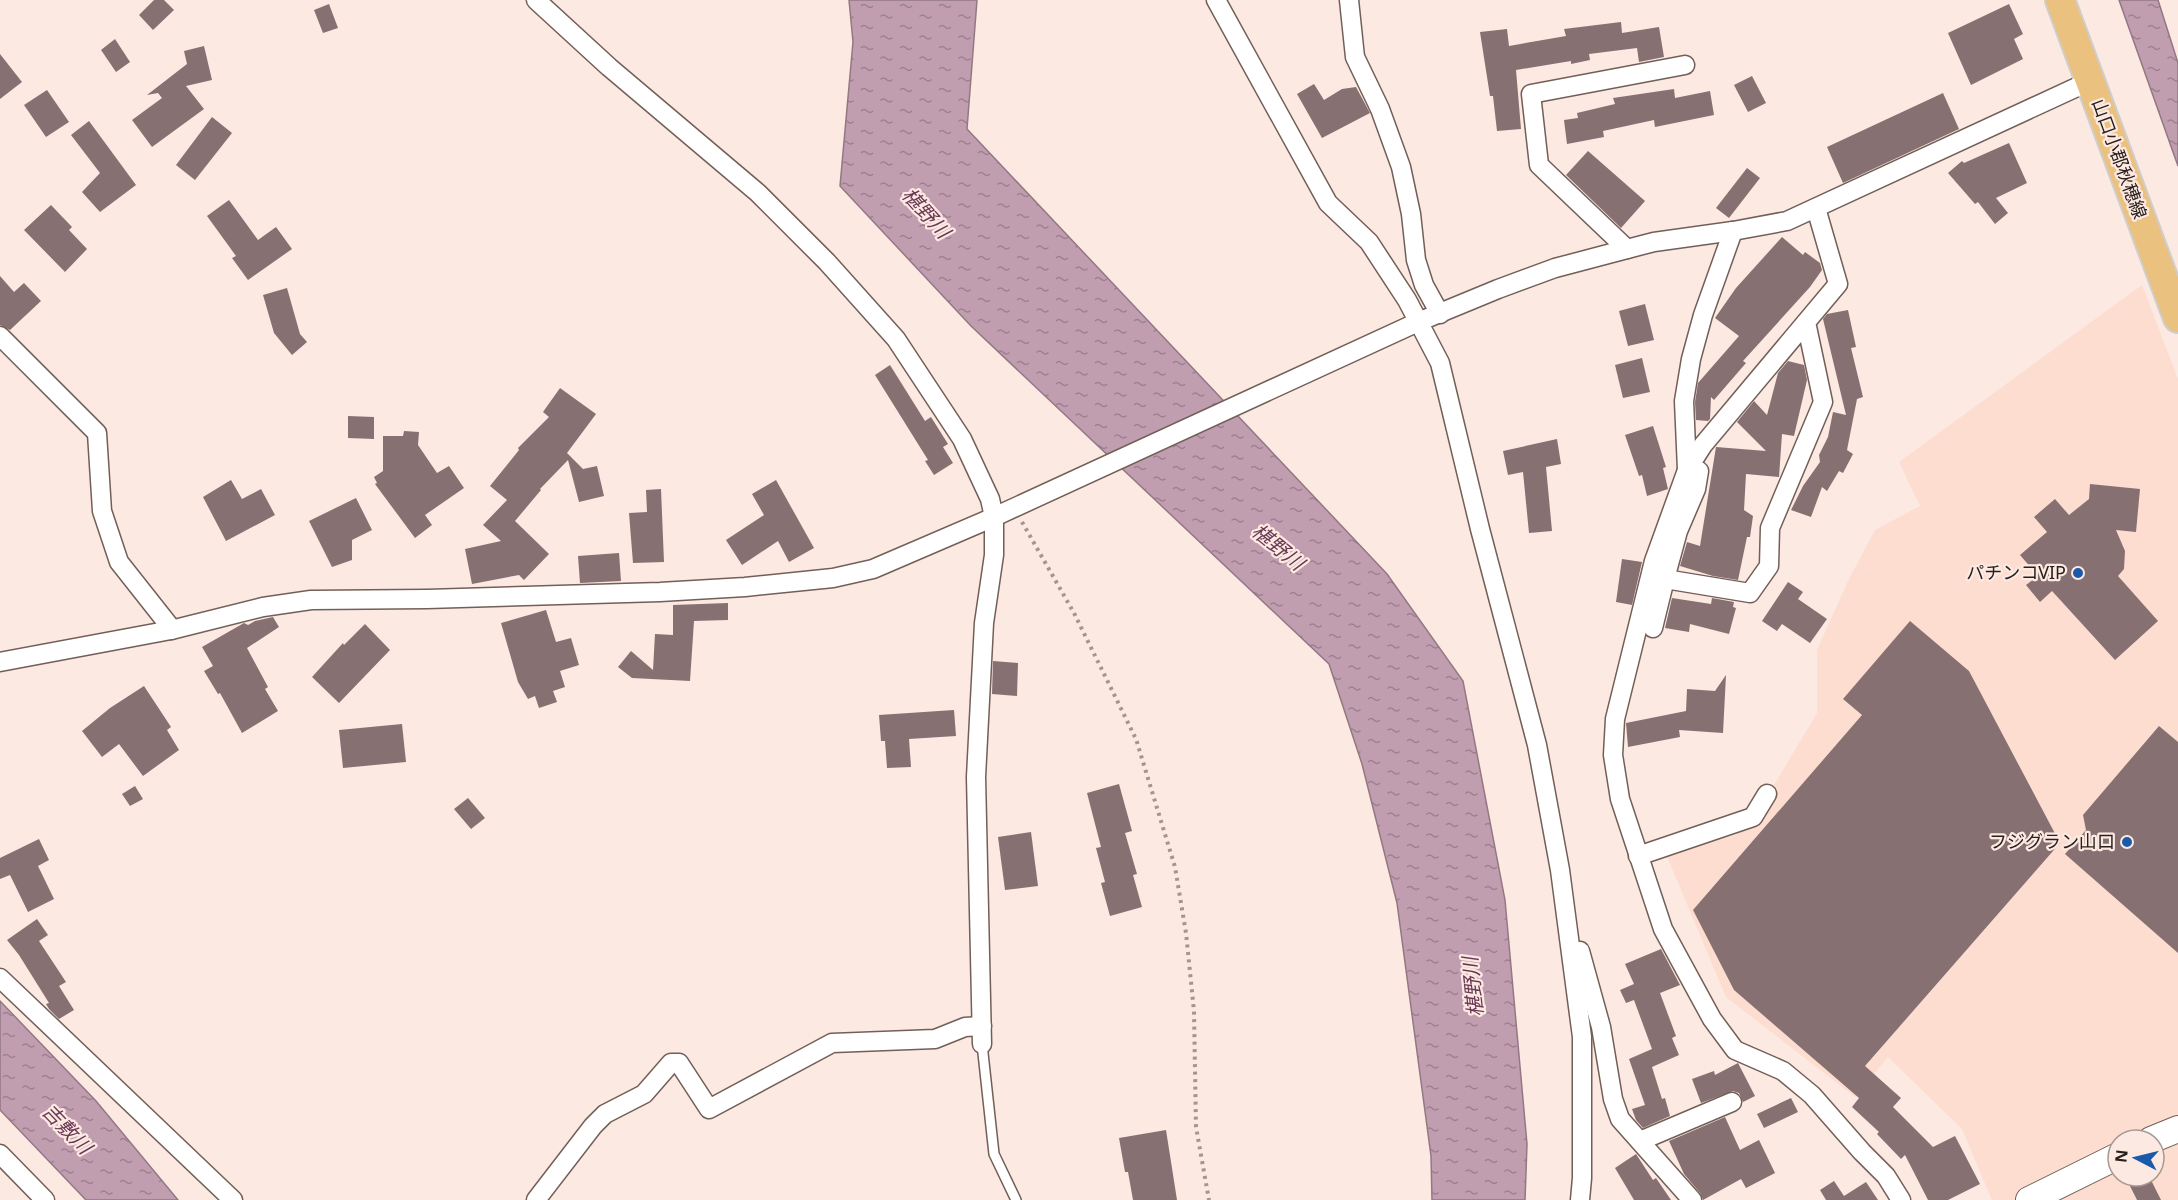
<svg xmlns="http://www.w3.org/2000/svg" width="2178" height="1200" viewBox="0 0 2178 1200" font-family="'Noto Sans','Noto Sans JP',sans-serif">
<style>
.built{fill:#fcddd0;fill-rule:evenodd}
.water{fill:url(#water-ripples);stroke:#937884;stroke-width:1.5}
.building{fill:#877071}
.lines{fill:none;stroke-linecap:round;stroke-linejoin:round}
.lane-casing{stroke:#725f57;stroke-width:12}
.street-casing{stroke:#725f57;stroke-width:21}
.secondary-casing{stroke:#725f57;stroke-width:28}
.primary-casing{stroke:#d0cecd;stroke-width:32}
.path{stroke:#a39590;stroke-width:4;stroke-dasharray:3 4.5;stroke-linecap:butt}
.lane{stroke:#fff;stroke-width:9}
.street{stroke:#fff;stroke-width:18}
.secondary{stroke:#fff;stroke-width:26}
.primary{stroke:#eac17f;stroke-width:28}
.poi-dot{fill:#1a5aaa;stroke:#fce9e2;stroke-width:2}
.labels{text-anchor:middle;stroke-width:4.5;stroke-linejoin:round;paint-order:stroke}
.street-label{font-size:18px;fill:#28201d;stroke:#fce9e2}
.poi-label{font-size:18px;fill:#28201d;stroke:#fce9e2;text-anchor:end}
.water-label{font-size:20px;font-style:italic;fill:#6a3956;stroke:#fce9e2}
</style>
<defs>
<pattern id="water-ripples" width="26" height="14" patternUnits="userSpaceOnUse" patternTransform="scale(1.5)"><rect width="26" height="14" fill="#c19db0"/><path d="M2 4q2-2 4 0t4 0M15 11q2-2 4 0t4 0" fill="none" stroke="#9d808f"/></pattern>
</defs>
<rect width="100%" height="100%" fill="#fce9e2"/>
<path class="built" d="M2142,285L2178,379V1200H1992L1962,1129L1888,1057L1855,1097L1726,997L1665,852L1736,835L1755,817L1817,713V650L1849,579L1875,530L1920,506L1899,462ZM2118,1140H2154V1176H2118Z"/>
<g class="water">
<path d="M849,0H977L967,129L1387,574L1463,681L1505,900L1527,1144L1525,1200H1432L1431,1156L1397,903L1362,764L1329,664L971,326L840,186L853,42Z"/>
<path d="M2119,0H2158L2178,63V166Z"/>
<path d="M0,1001L96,1101L178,1200H86L0,1110Z"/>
</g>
<g class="building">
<path d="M154,0H164L174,10L153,30L139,15Z"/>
<path d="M329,4L338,28L323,33L314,10Z"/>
<path d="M2009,4L2023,34L2014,39L2023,59L1971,85L1948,33Z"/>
<path d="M1621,22L1622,33L1659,27L1664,57L1639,62L1637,48L1589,54L1590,60L1571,64V61L1516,70L1521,129L1497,131L1493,96H1490L1480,32L1507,29L1509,46L1566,36L1564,29Z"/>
<path d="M115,39L130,62L116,72L101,50Z"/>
<path d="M204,46L212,80L186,86L204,109L152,147L132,120L162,98L158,93L147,95L187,64L184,51Z"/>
<path d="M0,54L22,82L0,99Z"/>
<path d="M1752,76L1766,103L1748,112L1734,85Z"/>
<path d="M1314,84L1324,100L1342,89L1356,87L1370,113L1322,138L1297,94Z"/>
<path d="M1674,89L1675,98L1710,91L1714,115L1655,127L1654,120L1603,131L1604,137L1567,144L1564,120L1578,118L1577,113L1615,104L1613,98Z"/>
<path d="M47,90L69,122L46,137L24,105Z"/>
<path d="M1943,93L1959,129L1843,183L1827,147Z"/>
<path d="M212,117L232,133L195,180L176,165Z"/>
<path d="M89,121L136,185L100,212L82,192L100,173L71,135Z"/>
<path d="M2009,143L2027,183L1996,198L2008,213L1995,224L1978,202L1975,204L1948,173L1962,161L1964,163Z"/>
<path d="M1588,151L1645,201L1621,228L1566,175Z"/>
<path d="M1747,168L1760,178L1729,218L1716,208Z"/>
<path d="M229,200L258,240L276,227L292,249L248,280L232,258L236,256L207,216Z"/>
<path d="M51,205L72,227L69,230L87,249L65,272L24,230Z"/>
<path d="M1782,237L1803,255L1805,252L1820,263L1822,270L1810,287L1743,361L1746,363L1714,400L1711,397L1710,419L1708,421L1696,420L1695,402L1698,383L1739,336L1715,318L1736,288Z"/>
<path d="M0,276L14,292L24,283L41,301L10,330L0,325Z"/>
<path d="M287,288L300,334L307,342L292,355L274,333L263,295Z"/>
<path d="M1645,304L1654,340L1628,346L1619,311Z"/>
<path d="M1848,310L1856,347L1851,348L1863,397L1857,399L1847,450L1853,454L1843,473L1839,471L1827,491L1822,487L1811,517L1791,510L1803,486L1820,462L1819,455L1828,437L1833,412L1846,415L1823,319L1827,314Z"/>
<path d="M1642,358L1650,392L1623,398L1615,365Z"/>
<path d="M1788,361L1804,365L1807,380L1794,436L1782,434L1779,477L1746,474L1744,510L1753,516L1750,537H1747L1738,580L1713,576L1680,566L1687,542L1700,546L1716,447L1766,451L1737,422L1754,401L1767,415L1778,373Z"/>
<path d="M890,365L925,421L931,417L948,444L943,447L953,463L934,475L925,461L928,460L875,375Z"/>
<path d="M560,388L596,414L567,453L583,469L597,466L604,496L579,502L568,460L540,489L541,490L515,521L549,554L524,580L519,575L472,584L465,549L501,541L483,525L507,500L490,486L519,450L518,448L549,417L543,412Z"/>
<path d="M348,416L374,417V439L348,438Z"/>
<path d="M1653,426L1666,467L1663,468L1668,489L1647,496L1642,475L1639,476L1625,435Z"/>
<path d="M404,431L419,432L418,445L437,473L449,466L464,488L425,515L432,525L415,538L375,484L377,483L374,477L383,471V436H403Z"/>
<path d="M1557,439L1561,464L1546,467L1552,531L1529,533L1523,472L1508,475L1503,451Z"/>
<path d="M231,480L242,499L261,489L275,515L226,541L203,497Z"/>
<path d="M776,480L814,548L789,562L778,541L742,565L726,540L764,515L752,494Z"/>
<path d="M2090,484L2140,489L2136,532L2116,530L2125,551L2124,569L2118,576L2158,621L2115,660L2052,591L2040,602L2026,585L2038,576L2020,555L2047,532L2034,517L2055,499L2069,515L2089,499Z"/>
<path d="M661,489L664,562L633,563L629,513L647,512L646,490Z"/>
<path d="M356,498L372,530L352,540V560L332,567L309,521Z"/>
<path d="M619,553L621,581L580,583L578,556Z"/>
<path d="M1622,559L1642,562L1632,605L1616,602Z"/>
<path d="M1788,582L1803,592L1798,599L1827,619L1810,643L1782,624L1777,631L1762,621Z"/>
<path d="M1672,598L1711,604L1712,598L1734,602L1733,607L1736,608L1729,634L1690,624L1689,632L1665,628Z"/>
<path d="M728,603V620L694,621L690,681L632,678L618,667L631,651L653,670L655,634L673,635V605Z"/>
<path d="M546,610L556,642L571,638L579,665L560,671L565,687L553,691L557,702L539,708L535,696L528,699L518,682L501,623Z"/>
<path d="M273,617L279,627L247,648L268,687L265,689L278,711L242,733L220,693L218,694L204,671L213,666L202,647L244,623L248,625L255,621Z"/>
<path d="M1910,621L1969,671L2060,843L1865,1066L1901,1098L1893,1107L1933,1147L1955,1136L1980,1184L1948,1200H1928L1905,1155L1901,1159L1877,1134L1879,1132L1852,1107L1859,1098L1734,990L1693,910L1862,715L1843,699Z"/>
<path d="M365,624L390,650L339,703L312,677L343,643L344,645Z"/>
<path d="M993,661L1018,663L1017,696L992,694Z"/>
<path d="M1726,675L1723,733L1679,730L1680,737L1628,747L1626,723L1686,711L1687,689L1715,691Z"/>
<path d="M144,686L171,727L167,730L179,750L143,776L119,744L102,757L82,731L110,708Z"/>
<path d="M954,710L956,736L909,739L911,767L887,768L885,741H881L879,715Z"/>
<path d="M402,724L406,762L343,768L339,730Z"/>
<path d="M2159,726L2178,742V953L2065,854L2086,830L2083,815Z"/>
<path d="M1119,784L1132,831L1125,833L1137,874L1133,875L1142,907L1110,916L1101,883L1105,882L1096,848L1101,847L1087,793Z"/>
<path d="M135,786L143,799L130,806L122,794Z"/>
<path d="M468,798L485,818L471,829L454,809Z"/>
<path d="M1031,832L1038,886L1005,890L998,837Z"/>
<path d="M39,839L49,860L38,866L54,899L28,912L10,875L0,879V858Z"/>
<path d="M37,919L48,935L39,941L66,982L59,986L74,1010L59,1019L49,1009L46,1004L49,1003L19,955L7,940Z"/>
<path d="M1661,949L1680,985L1660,993L1676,1036L1672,1038L1679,1055L1652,1067L1662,1099L1665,1098L1670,1116L1643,1128L1636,1120L1632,1109L1645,1105L1629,1059L1652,1049L1634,1000L1626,1003L1620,990L1634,984L1625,964Z"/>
<path d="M1738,1063L1755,1096L1743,1102L1739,1093L1733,1091L1701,1103L1692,1079L1714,1071L1715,1075Z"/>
<path d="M1791,1098L1798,1112L1764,1128L1757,1114Z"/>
<path d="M1725,1117L1740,1150L1759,1140L1775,1173L1746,1188L1741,1179L1703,1200L1700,1193L1684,1174L1669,1141Z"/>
<path d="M1166,1130L1177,1200H1133L1128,1172H1125L1119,1138Z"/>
<path d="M1636,1154L1653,1180L1656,1178L1671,1200H1634L1615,1168Z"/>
<path d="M2140,1176H2149L2161,1200H2137L2128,1182Z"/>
<path d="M1834,1181L1844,1196L1866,1182L1878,1200H1826L1820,1190Z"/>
</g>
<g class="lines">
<defs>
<path id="lane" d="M982,1044L994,1154L1016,1200"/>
<g id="street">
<path d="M536,0L609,67L758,193L827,262L896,339L962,439L990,499L994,517V555L984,623L976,777L982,1044"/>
<path d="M1216,0L1328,203L1369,242L1407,300L1440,363L1480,529L1537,745L1560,870L1582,1037V1178L1580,1200"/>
<path d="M1349,0L1355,57L1380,109L1401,167L1411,214L1416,260L1424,285L1440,314"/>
<path d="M1733,231L1703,315L1691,359L1684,401L1687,470L1654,561L1615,719L1613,755L1620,799L1663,929L1712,1019L1735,1050L1783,1071L1812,1095L1862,1152L1886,1176L1901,1200"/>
<path d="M1627,249L1539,165L1531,94L1685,65"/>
<path d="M1806,322L1823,402L1770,528L1769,566L1750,593L1665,579L1678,531L1696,489L1699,471L1687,470L1703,445L1838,284L1816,208"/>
<path d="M0,336L97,433L102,511L119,562L168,624L171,630"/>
<path d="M1653,628L1665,579"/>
<path d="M0,662L171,630L263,607L311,600L427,599L660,592L745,587L833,578L873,569L994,517L1418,322L1498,289L1555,268L1627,249L1654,242L1733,231L1787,221L2090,81"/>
<path d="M1638,856L1753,817L1767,794"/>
<path d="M1580,951L1601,1027L1613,1099L1620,1119L1692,1200"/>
<path d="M0,978L233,1200"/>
<path d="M1640,1141L1732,1102"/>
<path d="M0,1154L45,1200"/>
<path d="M536,1200L593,1126L605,1114L644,1094L671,1063H679L709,1109L832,1043L935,1039L965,1027L982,1026"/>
</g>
<g id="secondary">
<path d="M2151,1140L2178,1129"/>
<path d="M2029,1200L2118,1156"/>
</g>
<path id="primary" d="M2060,0L2178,318"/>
</defs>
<use href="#lane" class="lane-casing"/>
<use href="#street" class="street-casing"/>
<use href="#secondary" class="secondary-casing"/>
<use href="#primary" class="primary-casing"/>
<path class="path" d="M1022,522L1074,613L1136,739L1175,867L1186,933L1194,1011L1196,1127L1209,1200"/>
<use href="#lane" class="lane"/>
<use href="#street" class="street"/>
<use href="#secondary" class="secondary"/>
<use href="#primary" class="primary"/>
</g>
<g class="poi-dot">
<circle cx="2078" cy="573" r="6"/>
<circle cx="2127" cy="842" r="6"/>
</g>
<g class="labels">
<g class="street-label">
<text transform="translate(2119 159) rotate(70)" y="6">山口小郡秋穂線</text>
</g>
<g class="poi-label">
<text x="2066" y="579">パチンコVIP</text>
<text x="2115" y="848">フジグラン山口</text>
</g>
<g class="water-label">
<text transform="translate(926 213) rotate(48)" y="7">椹野川</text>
<text transform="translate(1278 547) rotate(39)" y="7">椹野川</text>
<text transform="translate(1473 987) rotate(-96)" y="7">椹野川</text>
<text transform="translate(67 1129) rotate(46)" y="7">吉敷川</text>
</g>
</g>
<g transform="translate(2136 1158) rotate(277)"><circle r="28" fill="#fce9e2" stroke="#a79993" stroke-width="1.5"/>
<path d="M0-4.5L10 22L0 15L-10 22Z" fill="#1a5aaa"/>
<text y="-9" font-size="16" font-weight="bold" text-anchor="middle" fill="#28201d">N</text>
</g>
</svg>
